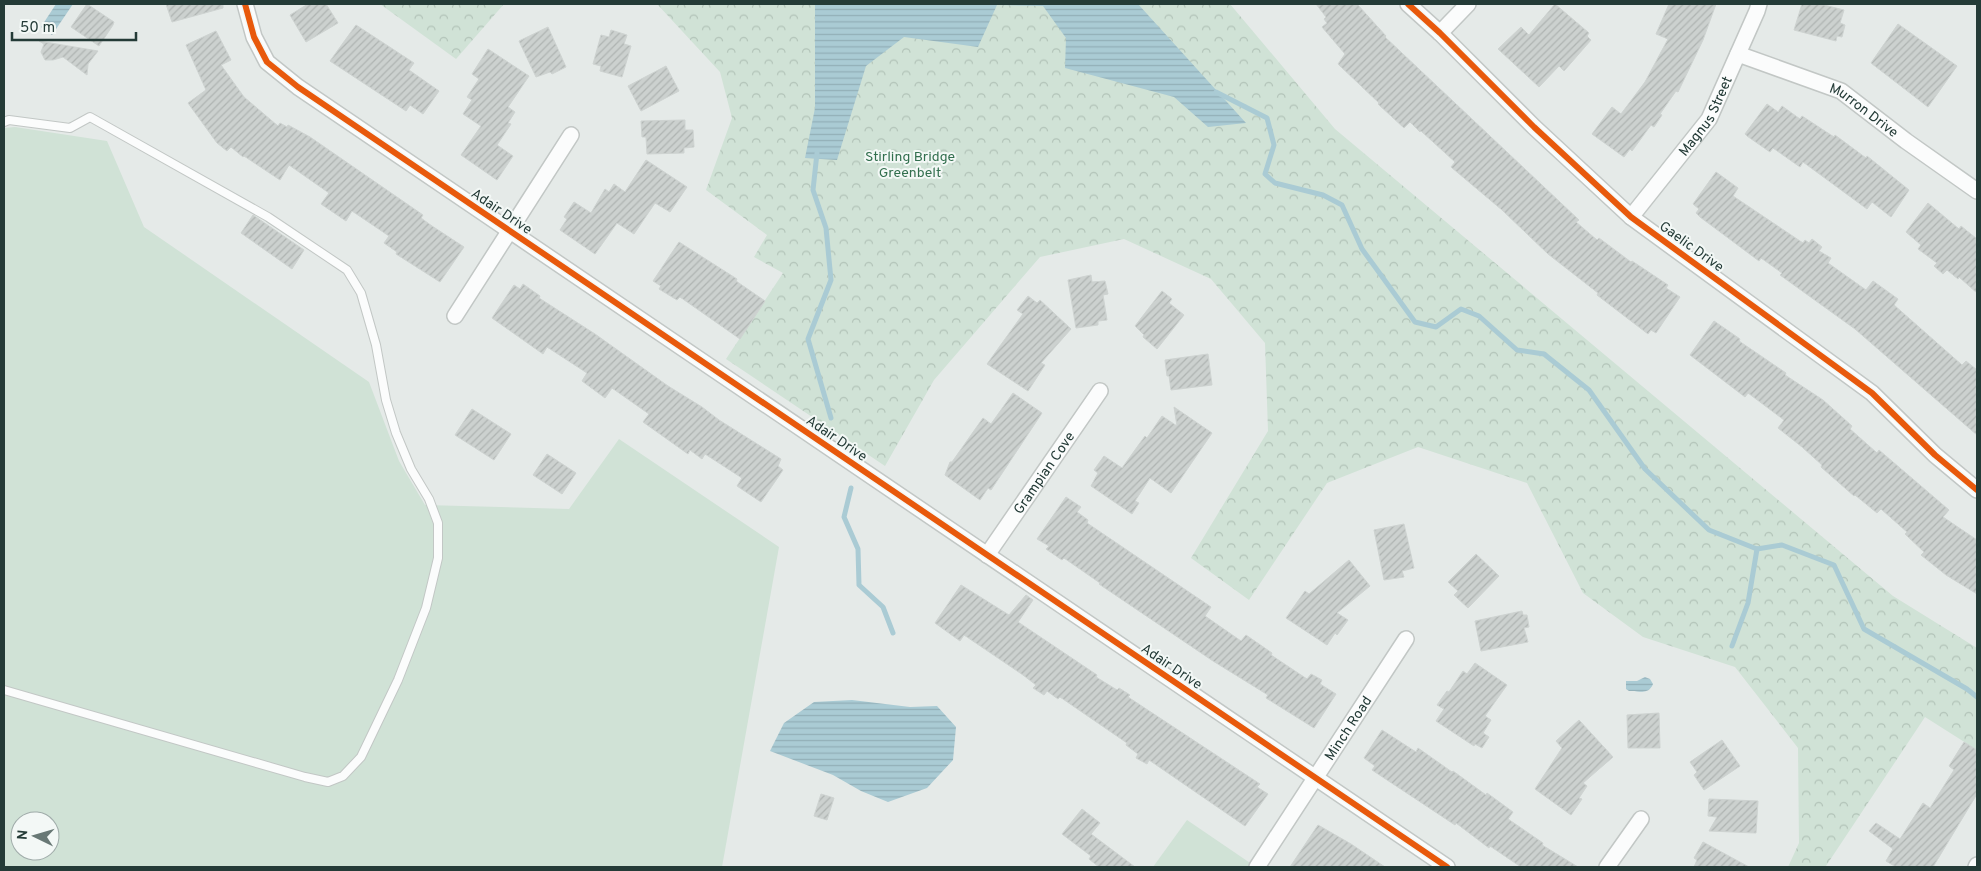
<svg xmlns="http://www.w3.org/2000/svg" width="1981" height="871" viewBox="0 0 1981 871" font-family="Overpass,sans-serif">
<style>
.grass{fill:#d0e2d6;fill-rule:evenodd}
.park{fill:url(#park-crowns)}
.water{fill:url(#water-rules)}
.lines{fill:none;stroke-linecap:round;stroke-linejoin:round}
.stream{stroke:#aacbd4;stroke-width:5}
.building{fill:url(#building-hatch);stroke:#ced3d1}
.service-casing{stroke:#c2c7c5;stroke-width:10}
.minor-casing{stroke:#c2c7c5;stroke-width:18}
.service{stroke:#fbfcfc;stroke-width:8}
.minor{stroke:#fbfcfc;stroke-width:15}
.cycleway-casing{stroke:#f3f8f6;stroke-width:9}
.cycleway{stroke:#e8590c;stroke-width:6}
.labels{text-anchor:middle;stroke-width:4;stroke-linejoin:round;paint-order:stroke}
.street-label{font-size:14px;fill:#243b37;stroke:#f3f8f6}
.park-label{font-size:14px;fill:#326f4e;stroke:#f3f8f6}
</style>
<defs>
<pattern id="park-crowns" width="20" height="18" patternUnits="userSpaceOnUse" patternTransform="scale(1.25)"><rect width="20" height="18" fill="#d0e2d6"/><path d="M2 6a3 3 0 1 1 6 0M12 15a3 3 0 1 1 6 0" fill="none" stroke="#b2c3b8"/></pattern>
<pattern id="water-rules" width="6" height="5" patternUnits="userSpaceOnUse" patternTransform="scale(1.25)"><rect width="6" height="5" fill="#aacbd4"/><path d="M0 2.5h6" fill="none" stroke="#92afb7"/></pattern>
<pattern id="building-hatch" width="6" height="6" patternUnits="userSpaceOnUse" patternTransform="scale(1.25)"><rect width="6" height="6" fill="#ccd1cf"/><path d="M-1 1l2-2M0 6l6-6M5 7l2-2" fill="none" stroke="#afb4b2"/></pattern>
</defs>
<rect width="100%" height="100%" fill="#e5eae8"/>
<g class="grass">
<path d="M15,127L107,141L144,227L369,382L399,461L425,505L569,509L619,439L779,547L722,867H4V128ZM20,821H50V851H20Z"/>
<path d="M1187,820L1256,867H1153Z"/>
</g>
<g class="park">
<path d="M380,4H504L456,59Z"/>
<path d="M657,4H1230L1335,129L1893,596L1977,648V750L1925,717L1826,866L1788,867L1799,843L1798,748L1735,667L1643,637L1583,593L1527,483L1418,447L1327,483L1249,600L1191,558L1268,431L1265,343L1211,279L1124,239L1040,257L934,380L885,466L726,359L783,273L754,257L767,235L706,190L732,118L720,72Z"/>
</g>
<g class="water">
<path d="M56,4H73L52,35L41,27Z"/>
<path d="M815,4H1138L1246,123L1208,127L1174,97L1065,68L1066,38L1043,6L997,5L978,47L904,37L866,66L837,160L805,158L815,108Z"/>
<path d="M1645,677L1650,679L1653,684C1648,696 1639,690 1629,691L1626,689V681H1637Z"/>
<path d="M852,700L910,707L937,706L956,727L953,760L927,788L888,802L861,791L833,775L770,751L784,723L814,702Z"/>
</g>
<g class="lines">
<g class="stream">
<path d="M1216,92L1267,118L1274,145L1265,174L1275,183L1323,195L1342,205L1362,249L1415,322L1436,327L1461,309L1479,316L1517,350L1544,354L1589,390L1645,469L1709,530L1757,549L1782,545L1834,565L1864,629L1967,689L1977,697"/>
<path d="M817,153L813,190L826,228L831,280L808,339L831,418"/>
<path d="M851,488L844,517L858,549L859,585L883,607L893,633"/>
<path d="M1732,646L1748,603L1757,549"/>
</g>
</g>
<g class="building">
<path d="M87,4L114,22L113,25L99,46L71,27Z"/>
<path d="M166,4H223V8L172,22Z"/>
<path d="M308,4H326L338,23L306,42L290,15Z"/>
<path d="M1316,4H1357L1386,36L1385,37L1579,220L1576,222L1597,240L1599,238L1631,262L1632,261L1668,285L1666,288L1680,297L1656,333L1651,330L1648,334L1597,295L1598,293L1548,254L1502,210L1451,167L1455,162L1421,131L1420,132L1410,122L1404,128L1378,104L1379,103L1338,64L1345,54L1322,27L1327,23L1324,19L1326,17Z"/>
<path d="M1555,4L1589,33L1587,36L1591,40L1564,71L1559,66L1539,87L1498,49L1521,27L1529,35Z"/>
<path d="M1669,4H1716L1703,40L1678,92L1676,91L1660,114L1662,115L1654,127L1651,125L1632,151L1630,149L1624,157L1592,134L1612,107L1621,114L1645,82L1668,39L1656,34Z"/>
<path d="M1802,4H1820L1844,10L1840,23L1845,25L1842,37L1837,36L1836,41L1794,30Z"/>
<path d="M1898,24L1957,66L1928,107L1871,63Z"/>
<path d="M356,25L414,63L409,70L439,91L423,114L410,105L406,111L330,61Z"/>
<path d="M548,27L566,67L552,74L550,72L536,77L519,41Z"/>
<path d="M611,30L627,35L624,44L631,46L622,77L600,71L601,66L593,64L601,35L609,37Z"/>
<path d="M216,31L231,60L221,65L244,97L278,126L280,123L287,127L288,125L310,137L423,215L421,218L432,226L464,247L440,282L396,254L397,252L384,243L389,236L352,211L346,221L321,204L329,193L289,165L280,180L244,156L243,157L231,147L227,151L217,143L188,103L206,90L186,45Z"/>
<path d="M39,41L98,51L88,64L87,75L63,57L53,60H45L41,52L44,44Z"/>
<path d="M488,49L529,76L508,107L515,112L508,123L511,124L497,145L513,156L497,180L461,155L481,126L463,114L472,100L467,97L479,79L472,74Z"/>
<path d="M666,66L679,91L641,111L628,86Z"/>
<path d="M1767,104L1778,112L1782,106L1800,119L1802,116L1834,137L1835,135L1866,158L1867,156L1909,190L1891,217L1872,202L1867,209L1803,162L1800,167L1773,148L1770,152L1747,136L1745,134Z"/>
<path d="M685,120V130H693L694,147L684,148V153L647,154L646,137H642L641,121Z"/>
<path d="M646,160L687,187L670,212L655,203L634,234L617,223L595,254L560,230L567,219L564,217L574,202L591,213L605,189L609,192L614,184L625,192Z"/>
<path d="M1716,172L1738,188L1733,196L1803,243L1805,240L1809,243L1812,239L1822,247L1819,251L1831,258L1828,263L1866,290L1873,281L1898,299L1894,305L1962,365L1966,361L1977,370V435L1855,329L1780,275L1782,273L1761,258L1759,261L1700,217L1696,213L1699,209L1693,204Z"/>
<path d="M1928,203L1959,229L1961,226L1977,239V293L1959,277L1958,279L1947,270L1943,274L1934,266L1937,263L1918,249L1921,245L1906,232Z"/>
<path d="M253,215L304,250L292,269L241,233Z"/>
<path d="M679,242L737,279L736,281L765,301L740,339L680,297L677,300L659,289L661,286L653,281Z"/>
<path d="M1091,275L1092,282L1105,281L1108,294L1103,295L1107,320L1098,321V325L1076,328L1068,280Z"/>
<path d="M523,284L540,296L539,298L595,334L668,386L702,407L719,420L781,459L778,466L783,470L761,502L737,486L742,478L705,454L702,459L690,450L688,454L643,422L649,414L612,388L605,398L582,381L587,373L547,347L543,354L492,318L514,285L520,289Z"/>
<path d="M1162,291L1172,299L1169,303L1184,315L1157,349L1143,337L1144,335L1135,326Z"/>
<path d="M1028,296L1037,303L1040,300L1071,329L1041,363L1045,365L1028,391L987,364L1023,314L1017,310Z"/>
<path d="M1714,321L1740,339L1739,341L1786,373L1785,375L1823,400L1852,426L1850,429L1877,453L1879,450L1949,510L1943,517L1977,540V594L1946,575L1921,555L1924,552L1905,534L1907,532L1881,509L1877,513L1855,495L1854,496L1821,467L1822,465L1802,447L1778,428L1784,420L1748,393L1745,397L1690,355Z"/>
<path d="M1208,354L1212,385L1171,390L1169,376H1167L1165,360Z"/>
<path d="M1013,393L1042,413L991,490L988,488L980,500L945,475L950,462H952L983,418L991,424Z"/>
<path d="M1174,407L1212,433L1171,493L1150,478L1135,501L1139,503L1132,514L1091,486L1098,473L1094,470L1104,456L1122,468L1145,436L1147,438L1162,416L1177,426Z"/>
<path d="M472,409L511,434L494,460L455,435Z"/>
<path d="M547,454L576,473L562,494L533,475Z"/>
<path d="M1066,497L1081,507L1077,512L1088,520L1087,523L1211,607L1205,616L1241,641L1246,635L1272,653L1271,655L1307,679L1311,674L1322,680L1320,684L1336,694L1314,728L1266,698L1268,695L1213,661L1099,584L1100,583L1064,558L1062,560L1046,549L1049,546L1037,539Z"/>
<path d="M1404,524L1414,568L1402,571L1404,577L1384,580L1374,530Z"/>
<path d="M1476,554L1499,576L1468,608L1454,595L1458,591L1448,582Z"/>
<path d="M1349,560L1370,586L1337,613L1348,620L1337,635L1335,633L1327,645L1286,618L1305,591L1309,594Z"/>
<path d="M961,585L1009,615L1026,595L1033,600L1018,622L1097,675L1096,677L1117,690L1119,688L1130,695L1128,697L1260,784L1257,787L1268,794L1245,826L1149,760L1147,764L1136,758L1138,754L1126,745L1127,743L1060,697L1058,699L1047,691L1044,695L1033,688L1036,685L1023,675L964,635L960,641L935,623Z"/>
<path d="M1522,611L1523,615H1527L1529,627L1524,628L1528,642L1481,651L1475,621Z"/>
<path d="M1475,663L1507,685L1485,716L1491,720L1483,733L1489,737L1482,748L1475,744L1474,746L1436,721L1444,709L1437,705L1447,691L1449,692L1463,671L1467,674Z"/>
<path d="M1659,713L1660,748H1628L1627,715Z"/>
<path d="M1579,720L1613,757L1583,783L1587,786L1579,798L1582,799L1571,815L1535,789L1562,748L1556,741Z"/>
<path d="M1382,730L1416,752L1418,748L1452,772L1453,771L1486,795L1487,793L1513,812L1508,819L1543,843L1542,845L1578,867H1521L1490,846L1489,848L1456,823L1455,825L1372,770L1375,766L1364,758Z"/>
<path d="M1722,740L1740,766L1704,790L1694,775L1697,772L1690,762Z"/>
<path d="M1964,742L1977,750V794L1933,867H1896L1886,861L1893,849L1869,831L1876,823L1900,839L1923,803L1930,808L1954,770L1949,766Z"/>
<path d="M821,794L834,798L827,820L814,816Z"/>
<path d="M1709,799L1758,801L1756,833L1709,831L1717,817L1708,816Z"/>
<path d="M1082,809L1100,823L1091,834L1135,867H1099L1089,859L1091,856L1062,834Z"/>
<path d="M1318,825L1351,844L1385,867H1290Z"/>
<path d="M1703,842L1749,867H1694L1697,860L1694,858Z"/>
</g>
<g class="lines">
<defs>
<path id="service" d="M4,122L9,120L70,128L90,117L268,217L347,270L361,293L376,345L386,400L396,433L411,469L429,499L438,523V558L426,608L398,680L361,757L343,776L328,782L305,777L4,690"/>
<g id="minor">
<path d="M245,4L254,37L267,62L298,87L1447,867"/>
<path d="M1408,4L1440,33L1534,127L1631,217L1872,393L1935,455L1977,490"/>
<path d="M1440,33L1468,4"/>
<path id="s1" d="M1738,54L1841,91L1906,141L1977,191"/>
<path id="s2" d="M1631,217L1709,119L1757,11L1759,4"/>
<path d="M455,316L571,135"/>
<path id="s3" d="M987,555L1100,391"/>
<path id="s4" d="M1257,867L1406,639"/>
<path d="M1607,867L1641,819"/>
<path d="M1976,867L1977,865"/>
</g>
</defs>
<use href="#service" class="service-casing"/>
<use href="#minor" class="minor-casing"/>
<use href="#service" class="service"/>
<use href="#minor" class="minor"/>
<defs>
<g id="cycleway">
<path d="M245,4L254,37L267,62L298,87L1447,867"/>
<path d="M1408,4L1440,33L1534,127L1631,217L1872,393L1935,455L1977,490"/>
</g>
</defs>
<use href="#cycleway" class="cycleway-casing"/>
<use href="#cycleway" class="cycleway"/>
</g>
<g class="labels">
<g class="street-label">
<text dy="5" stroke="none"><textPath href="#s1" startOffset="139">Murron Drive</textPath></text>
<text dy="5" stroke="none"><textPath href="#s2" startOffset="126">Magnus Street</textPath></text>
<text transform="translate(502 211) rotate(34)" y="5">Adair Drive</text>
<text transform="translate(1692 246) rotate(36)" y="5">Gaelic Drive</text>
<text transform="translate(837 438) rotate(34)" y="5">Adair Drive</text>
<text dy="5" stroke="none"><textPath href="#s3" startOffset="100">Grampian Cove</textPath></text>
<text transform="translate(1172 666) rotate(34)" y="5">Adair Drive</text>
<text dy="5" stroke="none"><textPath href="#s4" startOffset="166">Minch Road</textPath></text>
</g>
<g class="park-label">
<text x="910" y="161">Stirling Bridge<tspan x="910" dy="16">Greenbelt</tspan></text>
</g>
</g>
<rect width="1981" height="871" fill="none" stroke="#243b37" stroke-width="10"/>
<g transform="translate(35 836) rotate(275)"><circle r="24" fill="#f3f8f6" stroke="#a0acaa"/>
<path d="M0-4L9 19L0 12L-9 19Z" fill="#687875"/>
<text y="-8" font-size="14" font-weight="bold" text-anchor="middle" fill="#243b37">N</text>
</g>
<path d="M12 32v8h124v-8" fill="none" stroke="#243b37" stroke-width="2.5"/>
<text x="20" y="32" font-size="15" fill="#243b37" stroke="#f3f8f6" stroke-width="4" paint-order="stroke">50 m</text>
</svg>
